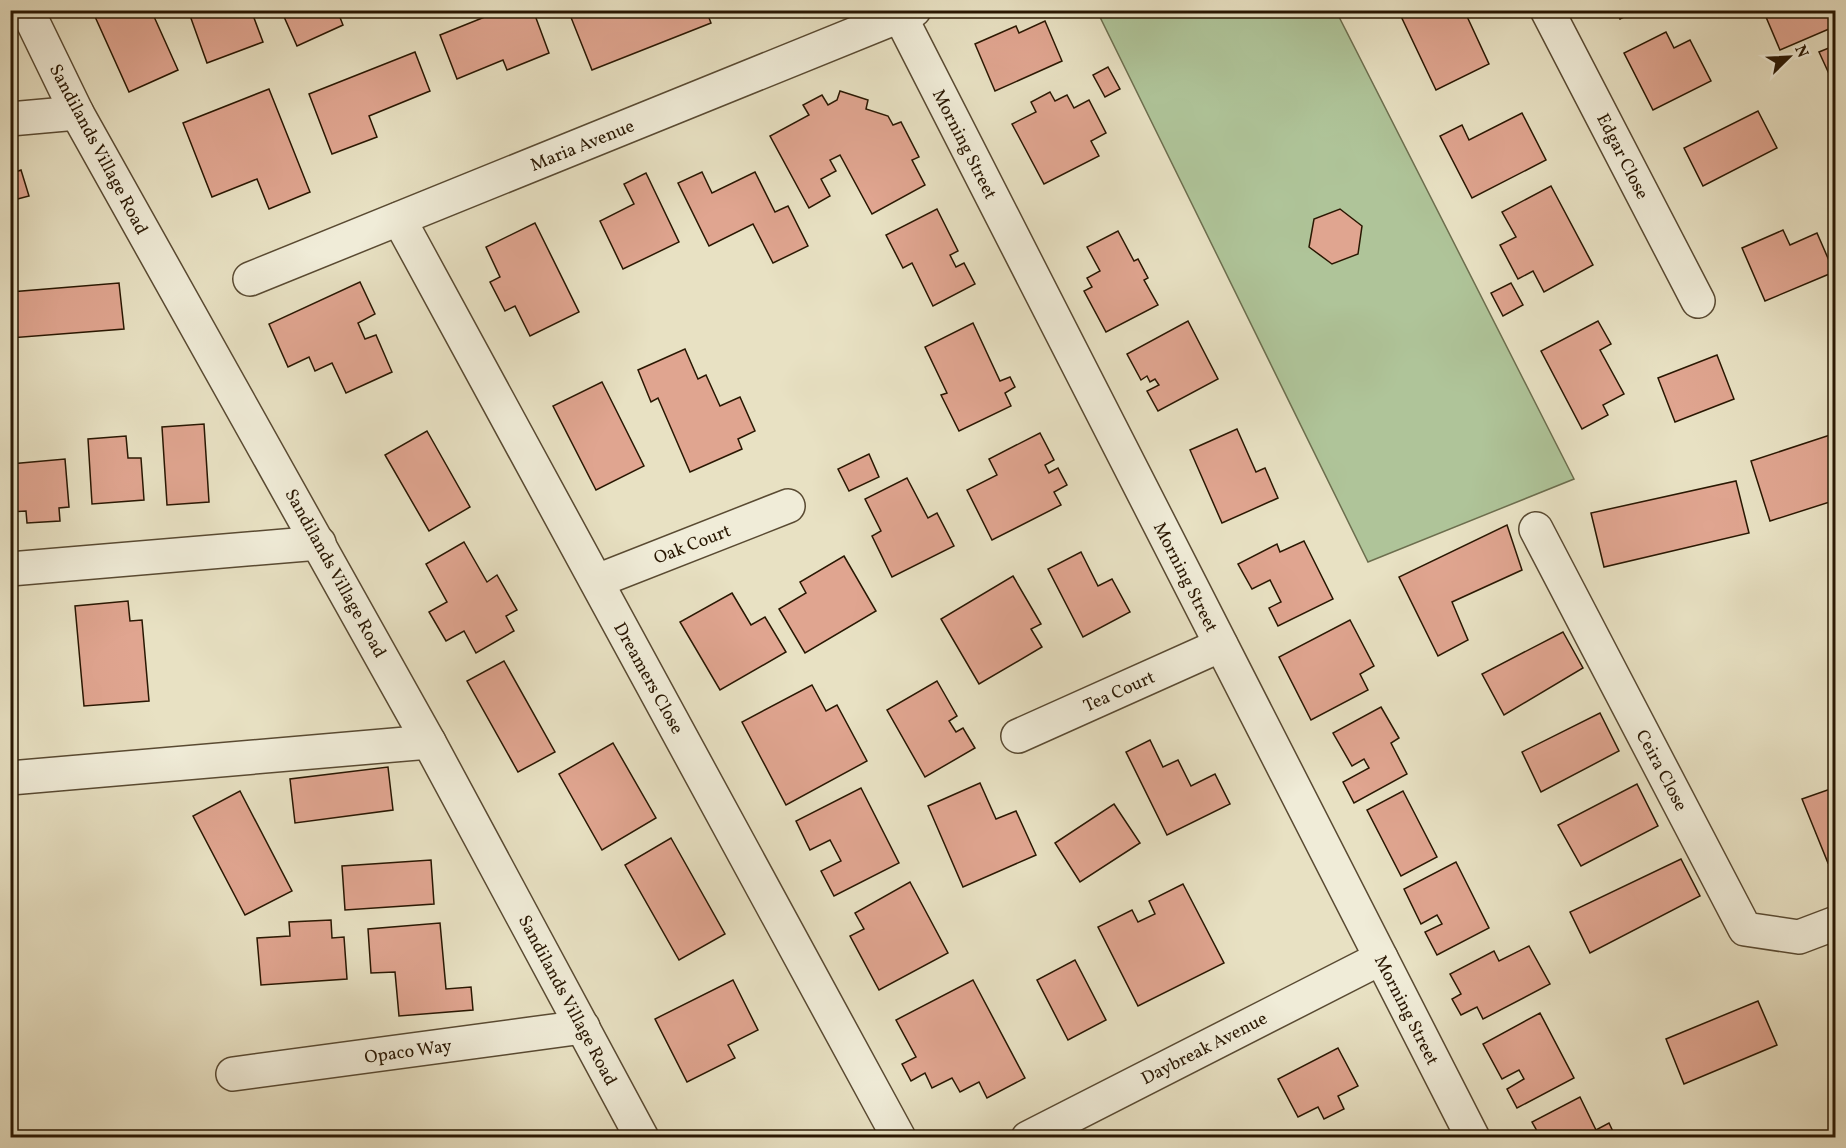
<svg xmlns="http://www.w3.org/2000/svg" width="1846" height="1148" viewBox="0 0 1846 1148" font-family="Vollkorn,serif">
<style>
.green{fill:#afc499;stroke:#6c6e4e;stroke-width:1.5}
.building{fill:#e0a590;stroke:#291702;stroke-width:1.5}
.lines{fill:none;stroke-linecap:round;stroke-linejoin:round}
.minor-casing{stroke:#594a32;stroke-width:36}
.minor{stroke:#f0ecd8;stroke-width:33}
.labels{text-anchor:middle;stroke-width:6;stroke-linejoin:round;paint-order:stroke}
.street-label{font-size:18px;fill:#291702;stroke:#f0ecd8}
</style>
<rect width="100%" height="100%" fill="#e8e1c3"/>
<filter id="stains"><feTurbulence type="fractalNoise" baseFrequency=".00333" numOctaves="4"/><feColorMatrix values="0 0 0 0 .2 0 0 0 0 .09 0 0 0 0 .02 0 0 0 .5 -.17"/></filter>
<radialGradient id="worn" r=".72"><stop offset=".6" stop-color="#630" stop-opacity="0"/><stop offset="1" stop-color="#630" stop-opacity=".3"/></radialGradient>
<path class="green" d="M1097,11H1336L1574,479L1368,562Z"/>
<g class="building">
<path d="M92,10H151L178,70L129,92Z"/>
<path d="M188,10H251L263,42L207,63Z"/>
<path d="M281,10H337L343,25L297,46Z"/>
<path d="M502,10H533L549,53L507,70L503,60L457,79L440,35Z"/>
<path d="M581,10H706L711,23L592,70L570,15Z"/>
<path d="M1398,10H1464L1489,64L1436,90Z"/>
<path d="M1616,10H1638L1620,19Z"/>
<path d="M1763,10H1836V26L1780,50Z"/>
<path d="M1045,21L1062,61L995,91L975,44L1016,26L1019,33Z"/>
<path d="M1666,32L1674,48L1690,40L1711,81L1653,110L1624,53Z"/>
<path d="M1836,45V89L1819,52Z"/>
<path d="M415,52L430,91L369,116L377,137L332,154L309,94Z"/>
<path d="M1108,67L1120,89L1105,97L1093,75Z"/>
<path d="M269,89L310,192L269,209L257,179L212,197L183,123Z"/>
<path d="M840,91L868,100L866,109L888,116L893,125L901,122L919,157L912,160L925,185L872,214L840,155L830,160L836,171L821,179L830,196L809,208L770,136L809,115L803,105L822,95L828,105L837,100Z"/>
<path d="M1050,92L1055,101L1067,95L1074,108L1089,100L1106,133L1091,141L1099,156L1044,184L1012,124L1036,112L1031,102Z"/>
<path d="M1758,111L1777,148L1703,186L1684,148Z"/>
<path d="M1522,113L1546,160L1472,198L1440,136L1462,125L1469,140Z"/>
<path d="M10,165L13,173L21,170L29,196L10,201Z"/>
<path d="M702,172L712,193L755,172L775,212L788,206L808,246L773,263L753,224L709,246L678,183Z"/>
<path d="M646,173L679,242L623,269L600,221L634,204L624,184Z"/>
<path d="M1551,186L1593,265L1544,292L1533,271L1518,279L1500,245L1516,237L1502,212Z"/>
<path d="M937,209L958,251L950,255L956,267L964,263L975,284L933,306L912,263L903,268L886,235Z"/>
<path d="M1340,209L1362,226L1358,254L1332,264L1309,247L1314,219Z"/>
<path d="M535,223L579,312L530,336L515,306L505,311L490,282L500,277L486,247Z"/>
<path d="M1783,230L1790,245L1817,233L1834,272L1765,301L1742,248Z"/>
<path d="M1118,231L1134,261L1138,259L1148,278L1144,280L1158,305L1106,332L1084,291L1092,287L1087,278L1100,271L1087,247Z"/>
<path d="M360,282L375,314L358,323L365,339L376,335L392,372L346,393L332,363L315,371L309,357L288,367L269,324Z"/>
<path d="M119,283L124,329L10,338V292Z"/>
<path d="M1511,283L1523,305L1503,316L1491,293Z"/>
<path d="M1188,321L1218,379L1158,411L1147,391L1159,385L1155,379L1150,382L1147,376L1141,380L1127,354Z"/>
<path d="M1598,321L1611,344L1600,350L1624,394L1603,405L1608,415L1582,429L1541,351Z"/>
<path d="M973,323L1000,381L1010,377L1015,387L1005,393L1011,406L959,431L941,395L947,393L925,347Z"/>
<path d="M685,349L698,379L706,375L720,406L740,397L755,431L738,439L742,449L690,472L658,398L651,402L638,370Z"/>
<path d="M1717,355L1734,399L1675,422L1658,378Z"/>
<path d="M602,382L644,466L596,490L553,406Z"/>
<path d="M204,424L209,502L167,505L162,427Z"/>
<path d="M1237,429L1256,472L1265,468L1278,498L1222,523L1190,450Z"/>
<path d="M427,431L470,507L429,531L385,455Z"/>
<path d="M1040,433L1054,460L1045,465L1049,473L1058,468L1067,485L1054,492L1061,505L992,540L967,490L997,475L989,459Z"/>
<path d="M1836,433V500L1770,521L1751,461Z"/>
<path d="M126,436L128,458H141L144,500L92,504L88,439Z"/>
<path d="M869,454L879,477L849,491L838,469Z"/>
<path d="M65,459L69,507L59,508L60,521L27,523L26,511L10,512V464Z"/>
<path d="M907,478L928,518L937,513L954,546L892,577L872,536L881,531L865,499Z"/>
<path d="M1736,481L1749,533L1604,567L1591,513Z"/>
<path d="M1507,525L1522,570L1452,602L1468,640L1438,656L1399,577Z"/>
<path d="M1304,541L1333,599L1278,626L1269,608L1281,602L1270,580L1252,589L1238,564L1277,544L1280,552Z"/>
<path d="M464,542L487,582L497,575L517,610L506,616L514,631L476,653L464,631L446,641L429,612L447,602L426,564Z"/>
<path d="M1081,552L1098,586L1112,579L1130,612L1083,637L1048,569Z"/>
<path d="M844,556L876,611L805,653L779,609L806,593L800,582Z"/>
<path d="M1013,576L1041,624L1031,629L1042,647L979,684L941,619Z"/>
<path d="M732,593L751,625L765,617L786,652L720,690L680,622Z"/>
<path d="M128,601L130,621L142,620L149,701L84,706L75,606Z"/>
<path d="M1350,620L1374,666L1360,674L1368,690L1311,720L1279,657Z"/>
<path d="M1563,632L1583,668L1504,715L1482,674Z"/>
<path d="M504,661L555,752L518,772L467,681Z"/>
<path d="M937,681L957,716L949,721L956,732L963,728L975,748L925,777L887,710Z"/>
<path d="M812,685L826,711L837,705L867,761L786,805L742,722Z"/>
<path d="M1381,707L1399,738L1391,743L1407,774L1354,803L1343,782L1369,768L1364,759L1352,766L1333,733Z"/>
<path d="M1600,713L1619,751L1541,792L1522,752Z"/>
<path d="M1150,740L1163,767L1178,760L1191,786L1215,774L1230,804L1167,835L1126,752Z"/>
<path d="M613,743L656,818L602,850L559,774Z"/>
<path d="M388,767L393,810L295,823L290,779Z"/>
<path d="M980,783L996,819L1016,811L1036,855L963,887L928,806Z"/>
<path d="M1637,784L1658,826L1581,866L1558,825Z"/>
<path d="M1836,787V860L1828,863L1802,799Z"/>
<path d="M861,788L899,863L834,896L821,871L841,861L830,840L810,850L796,821Z"/>
<path d="M240,791L292,891L245,915L193,816Z"/>
<path d="M1403,791L1437,857L1401,876L1367,810Z"/>
<path d="M1114,804L1140,843L1080,882L1055,843Z"/>
<path d="M671,838L725,934L679,960L625,865Z"/>
<path d="M1681,859L1700,896L1590,953L1570,912Z"/>
<path d="M431,860L434,904L345,910L342,866Z"/>
<path d="M1456,862L1489,928L1437,955L1425,932L1442,924L1437,915L1421,924L1404,889Z"/>
<path d="M910,882L948,953L879,990L850,936L864,929L855,913Z"/>
<path d="M1183,884L1224,963L1138,1006L1098,927L1132,910L1138,922L1155,914L1149,901Z"/>
<path d="M331,920L332,938L344,937L347,979L261,985L257,938L290,936L289,922Z"/>
<path d="M440,923L446,989L471,987L473,1010L399,1016L395,972L371,973L368,929Z"/>
<path d="M1529,946L1550,984L1483,1019L1477,1007L1461,1015L1452,999L1461,994L1450,974L1494,951L1499,961Z"/>
<path d="M1075,960L1106,1020L1068,1040L1037,980Z"/>
<path d="M733,980L758,1030L728,1045L735,1058L687,1082L655,1019Z"/>
<path d="M973,980L1025,1078L987,1098L979,1082L960,1092L952,1078L932,1088L925,1073L911,1081L902,1064L916,1057L896,1020Z"/>
<path d="M1758,1001L1777,1045L1684,1084L1666,1039Z"/>
<path d="M1540,1013L1574,1078L1517,1108L1507,1089L1524,1079L1519,1070L1502,1079L1483,1044Z"/>
<path d="M1338,1048L1358,1086L1338,1096L1344,1109L1324,1119L1318,1107L1298,1117L1278,1079Z"/>
<path d="M1580,1097L1596,1130L1609,1123L1616,1138H1541L1532,1122Z"/>
</g>
<g class="lines">
<defs>
<g id="minor">
<path d="M27,10L77,113L429,742L642,1138"/>
<path d="M1547,10L1698,301"/>
<path d="M900,16L1473,1138"/>
<path d="M10,119L77,113"/>
<path d="M399,219L899,1138"/>
<path d="M250,279L914,10"/>
<path d="M1536,529L1745,929L1799,937L1836,923"/>
<path d="M10,569L319,543"/>
<path d="M597,581L788,506"/>
<path d="M1018,736L1221,645"/>
<path d="M10,778L429,742"/>
<path d="M233,1074L583,1027"/>
<path d="M1028,1138L1381,958"/>
</g>
</defs>
<use href="#minor" class="minor-casing"/>
<use href="#minor" class="minor"/>
</g>
<g class="labels">
<g class="street-label">
<text transform="translate(965 144) rotate(63)" y="6">Morning Street</text>
<text transform="translate(582 145) rotate(-22)" y="6">Maria Avenue</text>
<text transform="translate(99 149) rotate(62)" y="6">Sandilands Village Road</text>
<text transform="translate(1623 156) rotate(63)" y="6">Edgar Close</text>
<text transform="translate(692 544) rotate(-21)" y="6">Oak Court</text>
<text transform="translate(336 573) rotate(61)" y="6">Sandilands Village Road</text>
<text transform="translate(1186 577) rotate(63)" y="6">Morning Street</text>
<text transform="translate(649 678) rotate(61)" y="6">Dreamers Close</text>
<text transform="translate(1119 691) rotate(-24)" y="6">Tea Court</text>
<text transform="translate(1662 770) rotate(62)" y="6">Ceira Close</text>
<text transform="translate(568 1000) rotate(62)" y="6">Sandilands Village Road</text>
<text transform="translate(1407 1010) rotate(63)" y="6">Morning Street</text>
<text transform="translate(1204 1048) rotate(-27)" y="6">Daybreak Avenue</text>
<text transform="translate(408 1051) rotate(-8)" y="6">Opaco Way</text>
</g>
</g>
<rect width="1846" height="1148" fill="none" stroke="#e8e1c3" stroke-width="36"/>
<rect x="12" y="12" width="1822" height="1124" fill="none" stroke="#291702" stroke-width="3"/>
<rect x="18" y="18" width="1810" height="1112" fill="none" stroke="#291702" stroke-width="1.5"/>
<g transform="translate(1789 57) rotate(66)" stroke="#f0ecd8" stroke-width="4.5" paint-order="stroke">
<path d="M0-4.5L10 22L0 15L-10 22Z" fill="#291702"/>
<text y="-9" font-size="16" font-weight="bold" text-anchor="middle" fill="#291702">N</text>
</g>
<rect width="100%" height="100%" filter="url(#stains)"/>
<rect width="100%" height="100%" fill="url(#worn)"/>
</svg>
